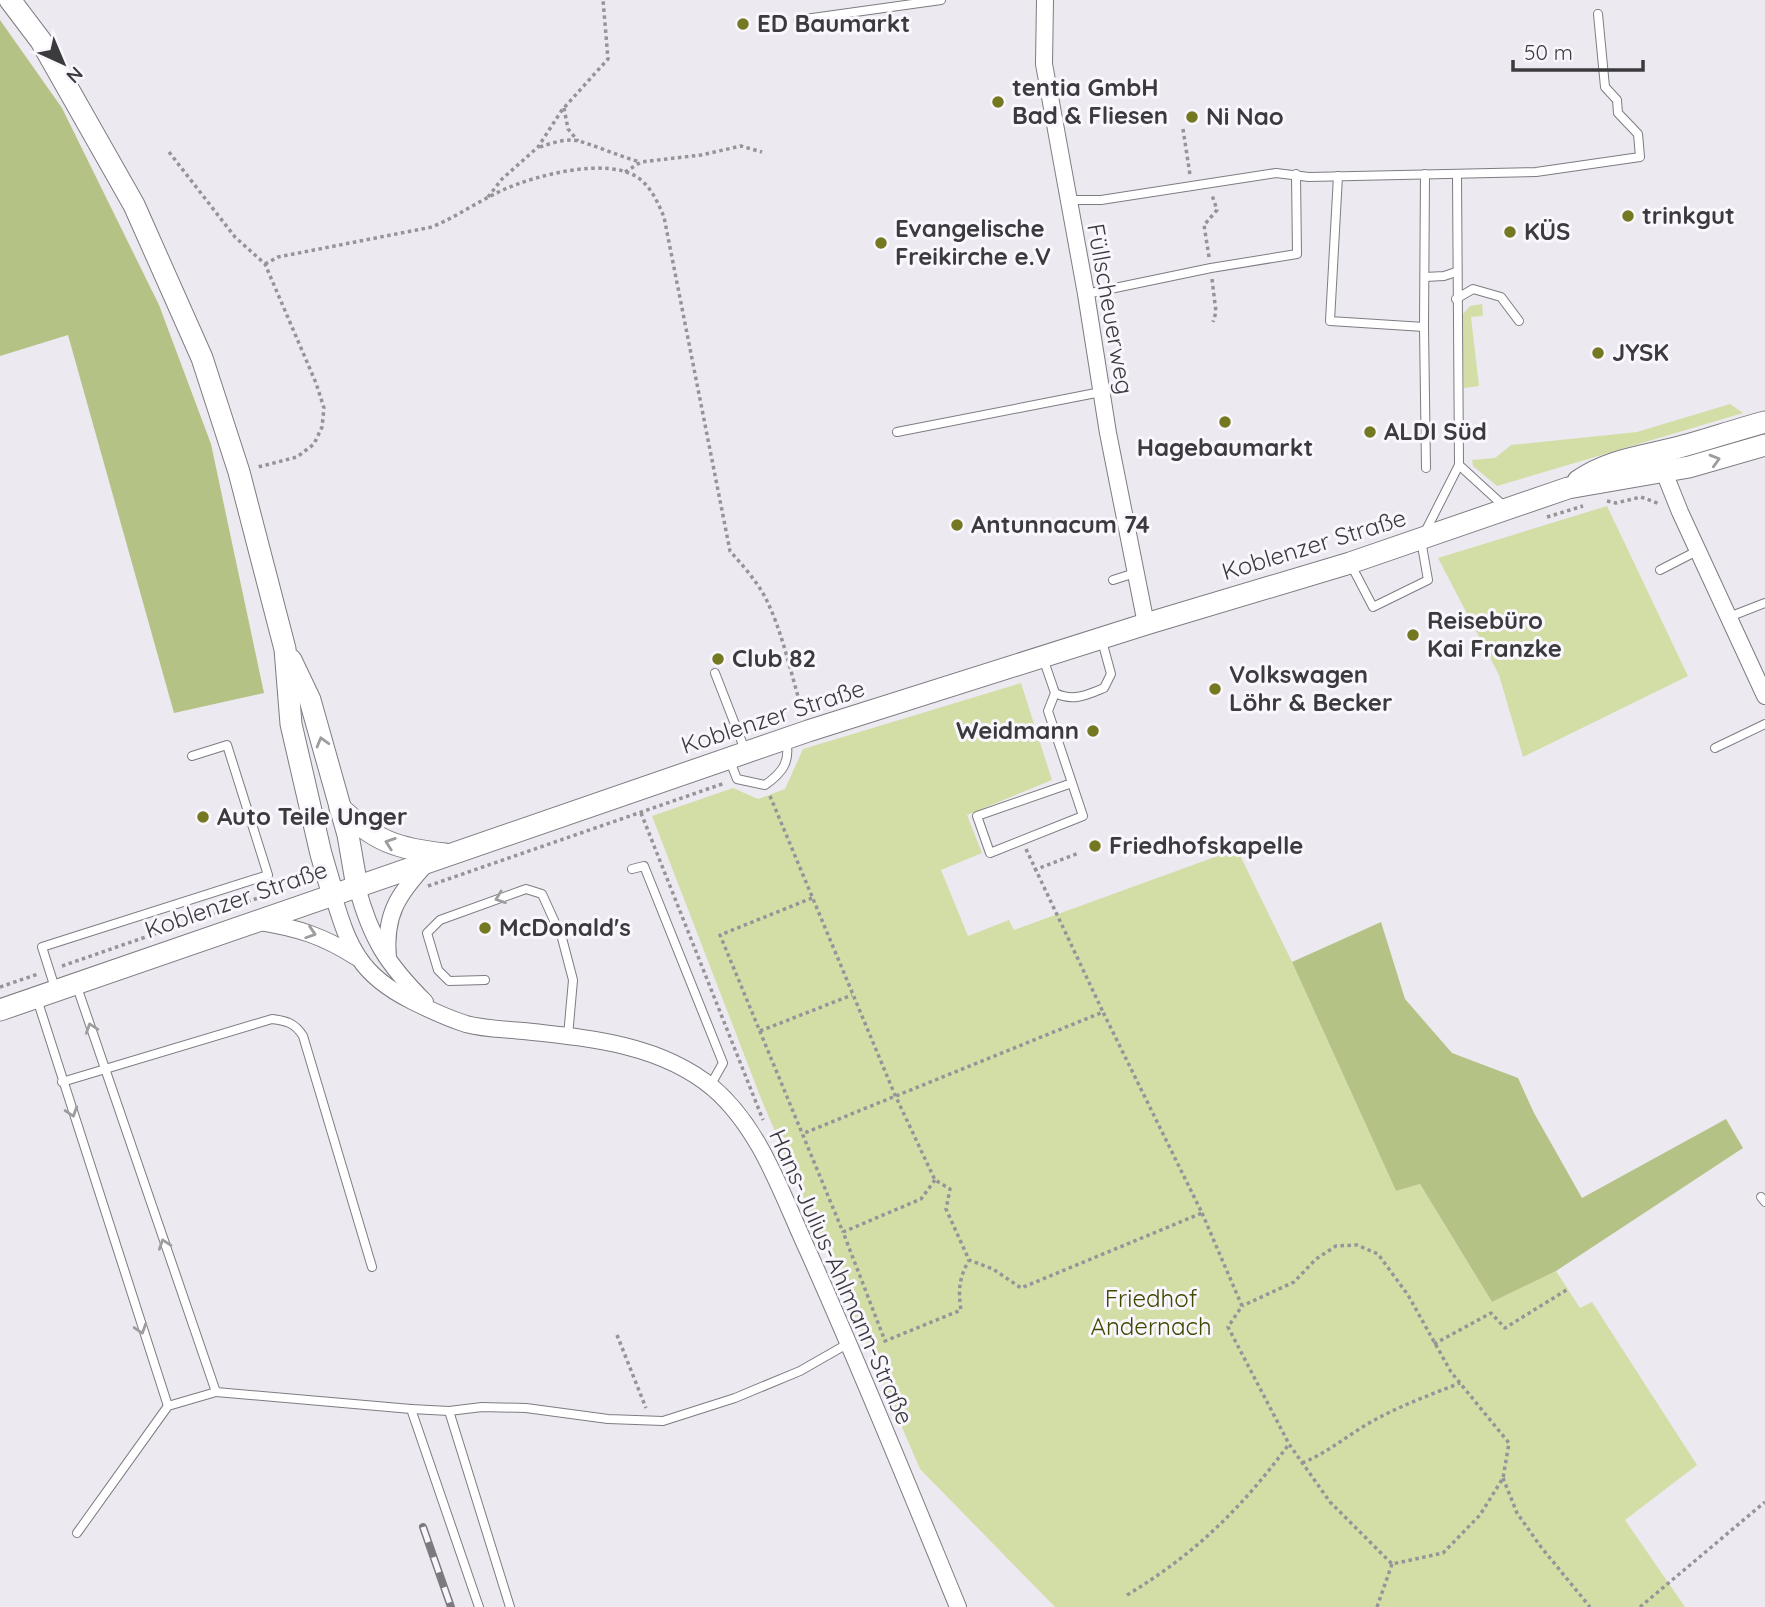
<svg xmlns="http://www.w3.org/2000/svg" width="1765" height="1607" viewBox="0 0 1765 1607" font-family="Quicksand,sans-serif">
<style>
.green{fill:#d3dea7}
.forest{fill:#b5c285}
.lines{fill:none;stroke-linecap:round;stroke-linejoin:round}
.lane-casing{stroke:#7e7b82;stroke-width:10}
.street-casing{stroke:#7e7b82;stroke-width:18}
.secondary-casing{stroke:#7e7b82;stroke-width:23}
.path{stroke:#969499;stroke-width:3.5;stroke-dasharray:3.5 3.5;stroke-linecap:butt}
.lane{stroke:#fff;stroke-width:8}
.street{stroke:#fff;stroke-width:16}
.secondary{stroke:#fff;stroke-width:21}
.rail-casing{stroke:#7c7a7f;stroke-width:8}
.rail{stroke:#faf6fe;stroke-width:5;stroke-dasharray:16;stroke-linecap:butt}
.oneway{stroke:#9d9c9e}
.poi-dot{fill:#747820;stroke:#faf6fe;stroke-width:2.5}
.labels{text-anchor:middle;stroke-width:6;stroke-linejoin:round;paint-order:stroke}
.poi-label{font-size:24px;font-weight:bold;fill:#3b3a3d;stroke:#faf6fe;text-anchor:start}
.street-label{font-size:24px;fill:#3b3a3d;stroke:#faf6fe}
.park-label{font-size:24px;fill:#404900;stroke:#faf6fe}
</style>
<rect width="100%" height="100%" fill="#ece9f1"/>
<g class="green">
<path d="M1482,304L1483,316L1471,317L1479,386L1464,388L1462,315L1470,306Z"/>
<path d="M1730,404L1743,413L1497,486L1473,466L1472,460L1495,458L1511,445L1637,432Z"/>
<path d="M1607,506L1688,676L1523,757L1499,675L1438,558Z"/>
<path d="M1021,683L1052,780L967,815L982,853L941,870L968,936L1009,920L1014,930L1237,849L1292,962L1396,1191L1420,1184L1492,1302L1556,1271L1580,1308L1592,1302L1697,1465L1625,1520L1685,1607H1055L920,1469L762,1101L652,816L733,788L758,799L785,789L803,749Z"/>
</g>
<g class="forest">
<path d="M0,20L62,108L159,305L211,444L264,693L174,713L68,335L0,356Z"/>
<path d="M1381,922L1405,999L1452,1053L1518,1078L1534,1113L1582,1198L1726,1119L1743,1148L1556,1271L1492,1302L1420,1184L1396,1191L1292,962Z"/>
</g>
<g class="lines">
<defs>
<g id="lane">
<path d="M798,20L941,0"/>
<path d="M1338,176L1330,321L1424,327L1425,174"/>
<path d="M1067,200H1101L1276,173L1309,177L1536,172L1640,157L1638,134L1618,113L1617,100L1605,87L1598,14"/>
<path d="M1425,277L1444,276L1456,272"/>
<path d="M1086,294L1211,268L1297,254L1296,174"/>
<path d="M1456,299L1473,289L1501,297L1519,321"/>
<path d="M1424,327L1426,468"/>
<path d="M897,432L1101,392"/>
<path d="M1459,465L1506,508"/>
<path d="M1350,563L1373,607L1428,580L1421,540L1459,465L1457,175"/>
<path d="M1660,570L1697,551"/>
<path d="M1113,580L1135,573"/>
<path d="M1729,617L1765,603"/>
<path d="M1043,658L1055,693L1048,711L1083,816L990,853L977,816L1072,783"/>
<path d="M715,673L745,750"/>
<path d="M1055,693C1073,702 1087,695 1104,688L1111,674L1102,641"/>
<path d="M1715,748L1765,724"/>
<path d="M730,761L737,779L765,785C782,773 791,762 786,740"/>
<path d="M632,869L644,866L723,1063L710,1086"/>
<path d="M485,980L449,981L438,970L427,933L440,920L526,889L542,894L562,938L573,980L568,1036"/>
<path d="M76,984L216,1392L411,1409L479,1607"/>
<path d="M55,988L42,947L268,875L227,745L192,756"/>
<path d="M37,999L168,1406"/>
<path d="M62,1082L272,1019C287,1021 295,1023 303,1036L372,1267"/>
<path d="M1761,1197L1765,1202"/>
<path d="M411,1409L449,1411L482,1407L526,1408L608,1419L663,1421L735,1398L800,1371L849,1343"/>
<path d="M449,1411L510,1607"/>
<path d="M77,1533L168,1406L216,1392"/>
</g>
<g id="street">
<path d="M1045,0L1044,64L1086,294L1108,433L1146,624"/>
<path d="M1656,464L1664,472L1680,512L1765,696"/>
<path d="M357,887C371,939 387,964 425,1002"/>
<path d="M333,895C340,917 346,939 359,958C372,978 392,991 412,1001C430,1010 447,1018 466,1024C484,1029 504,1029 523,1031C589,1038 660,1044 713,1088C761,1129 782,1195 808,1251C861,1369 909,1488 958,1607"/>
<path d="M260,922C298,928 323,936 356,957"/>
<path d="M388,958C384,915 398,894 427,863"/>
</g>
<g id="secondary">
<path d="M10,0L41,41L134,205L202,358L239,472L285,649L291,724L321,854L333,895"/>
<path d="M1578,481C1608,460 1641,457 1676,448C1706,440 1735,430 1765,422"/>
<path d="M291,660L310,700L348,835L357,887"/>
<path d="M340,808C375,841 397,849 445,854"/>
<path d="M0,1010L808,731L1146,624L1350,563L1568,488L1689,467L1765,445"/>
</g>
</defs>
<use href="#lane" class="lane-casing"/>
<use href="#street" class="street-casing"/>
<use href="#secondary" class="secondary-casing"/>
<g class="path">
<path d="M564,108L568,129L578,141"/>
<path d="M1183,129L1190,175"/>
<path d="M540,147C552,143 566,138 579,141C599,147 619,156 640,162"/>
<path d="M169,152L235,237L265,264L316,383L324,408L322,427L314,444L297,457L258,467"/>
<path d="M625,172L641,162L701,155L741,146L762,152"/>
<path d="M488,197L502,179L538,147L562,110L608,59L603,0"/>
<path d="M1209,257L1204,225L1217,210L1212,195"/>
<path d="M265,264L278,257L432,227C458,216 480,200 505,189C537,175 606,157 637,177C651,186 658,203 664,217L730,551C743,566 757,581 766,599C783,633 791,675 803,713"/>
<path d="M1212,279L1216,312L1213,322"/>
<path d="M1607,501L1616,503L1641,497L1660,504"/>
<path d="M1547,517L1583,506"/>
<path d="M770,796L895,1095L935,1180L950,1189L946,1209L969,1260L993,1269L1021,1288L1202,1213L1103,1012L802,1134"/>
<path d="M641,813L763,1120"/>
<path d="M1026,849L1103,1012"/>
<path d="M1034,870L1079,853"/>
<path d="M428,886L725,783"/>
<path d="M812,898L720,935L843,1232"/>
<path d="M62,966L261,897L301,872L308,871"/>
<path d="M0,987L38,974"/>
<path d="M760,1031L852,995"/>
<path d="M935,1180L921,1199L843,1232L885,1341L961,1310C958,1290 959,1278 969,1260"/>
<path d="M1202,1213L1242,1306L1228,1327L1289,1444L1330,1502L1392,1564L1443,1553L1480,1515L1503,1478L1509,1443L1451,1372L1408,1295L1378,1254L1357,1245L1336,1246L1316,1259L1294,1282L1242,1306"/>
<path d="M617,1335L646,1408"/>
<path d="M1434,1344L1491,1313L1505,1328L1568,1289"/>
<path d="M1302,1463C1325,1454 1343,1439 1364,1426C1394,1408 1427,1396 1460,1383"/>
<path d="M1503,1478L1517,1513L1541,1547L1590,1607"/>
<path d="M1127,1595C1195,1554 1242,1508 1289,1444"/>
<path d="M1377,1607L1392,1564"/>
<path d="M1640,1607L1765,1502"/>
</g>
<use href="#lane" class="lane"/>
<use href="#street" class="street"/>
<use href="#secondary" class="secondary"/>
<defs>
<path id="rail" d="M423,1527L451,1607"/>
</defs>
<use href="#rail" class="rail-casing"/>
<use href="#rail" class="rail"/>
</g>
<defs><path id="oneway-chevron" d="M-2-3.5L2.5 0L-2 3.5" fill="none" stroke-width="1.6" stroke-linecap="round" stroke-linejoin="round" transform="scale(1.75)"/></defs>
<g class="oneway">
<use href="#oneway-chevron" transform="translate(1715 460) rotate(-16)"/>
<use href="#oneway-chevron" transform="translate(322 742) rotate(-106)"/>
<use href="#oneway-chevron" transform="translate(390 843) rotate(-161)"/>
<use href="#oneway-chevron" transform="translate(500 898) rotate(160)"/>
<use href="#oneway-chevron" transform="translate(311 933) rotate(18)"/>
<use href="#oneway-chevron" transform="translate(91 1028) rotate(-109)"/>
<use href="#oneway-chevron" transform="translate(72 1112) rotate(72)"/>
<use href="#oneway-chevron" transform="translate(164 1244) rotate(-109)"/>
<use href="#oneway-chevron" transform="translate(141 1329) rotate(72)"/>
</g>
<g class="poi-dot">
<circle cx="743" cy="24" r="7"/>
<circle cx="998" cy="102" r="7"/>
<circle cx="1192" cy="117" r="7"/>
<circle cx="1628" cy="216" r="7"/>
<circle cx="1510" cy="232" r="7"/>
<circle cx="881" cy="243" r="7"/>
<circle cx="1598" cy="353" r="7"/>
<circle cx="1225" cy="422" r="7"/>
<circle cx="1370" cy="432" r="7"/>
<circle cx="957" cy="525" r="7"/>
<circle cx="1413" cy="635" r="7"/>
<circle cx="718" cy="659" r="7"/>
<circle cx="1215" cy="689" r="7"/>
<circle cx="1093" cy="731" r="7"/>
<circle cx="203" cy="817" r="7"/>
<circle cx="1095" cy="846" r="7"/>
<circle cx="485" cy="928" r="7"/>
</g>
<g class="labels">
<g class="poi-label">
<text x="757" y="32">ED Baumarkt</text>
<text x="1012" y="96">tentia GmbH<tspan x="1012" dy="28">Bad &amp; Fliesen</tspan></text>
<text x="1206" y="125">Ni Nao</text>
<text x="1642" y="224">trinkgut</text>
<text x="895" y="237">Evangelische<tspan x="895" dy="28">Freikirche e.V</tspan></text>
<text x="1524" y="240">KÜS</text>
<text x="1612" y="361">JYSK</text>
<text x="1384" y="440">ALDI Süd</text>
<text x="1225" y="456" text-anchor="middle">Hagebaumarkt</text>
<text x="971" y="533">Antunnacum 74</text>
<text x="1427" y="629">Reisebüro<tspan x="1427" dy="28">Kai Franzke</tspan></text>
<text x="732" y="667">Club 82</text>
<text x="1229" y="683">Volkswagen<tspan x="1229" dy="28">Löhr &amp; Becker</tspan></text>
<text x="1079" y="739" text-anchor="end">Weidmann</text>
<text x="217" y="825">Auto Teile Unger</text>
<text x="1109" y="854">Friedhofskapelle</text>
<text x="499" y="936">McDonald's</text>
</g>
<g class="street-label">
<text transform="translate(1110 309) rotate(80)" y="8">Füllscheuerweg</text>
<text transform="translate(1314 545) rotate(-17)" y="8">Koblenzer Straße</text>
<text transform="translate(773 717) rotate(-18)" y="8">Koblenzer Straße</text>
<text transform="translate(236 900) rotate(-19)" y="8">Koblenzer Straße</text>
<text transform="translate(841 1277) rotate(66)" y="8">Hans-Julius-Ahlmann-Straße</text>
</g>
<g class="park-label">
<text x="1151" y="1307">Friedhof<tspan x="1151" dy="28">Andernach</tspan></text>
</g>
</g>
<g transform="translate(63 63) rotate(136)" stroke="#faf6fe" stroke-width="5" paint-order="stroke">
<path d="M0-5L12 26L0 18L-12 26Z" fill="#3b3a3d"/>
<text y="-10" font-size="19" font-weight="bold" text-anchor="middle" fill="#3b3a3d">N</text>
</g>
<path d="M1513 60v10h130v-10" fill="none" stroke="#3b3a3d" stroke-width="3.5"/>
<text x="1524" y="60" font-size="21" fill="#3b3a3d" stroke="#faf6fe" stroke-width="5" paint-order="stroke">50 m</text>
</svg>
